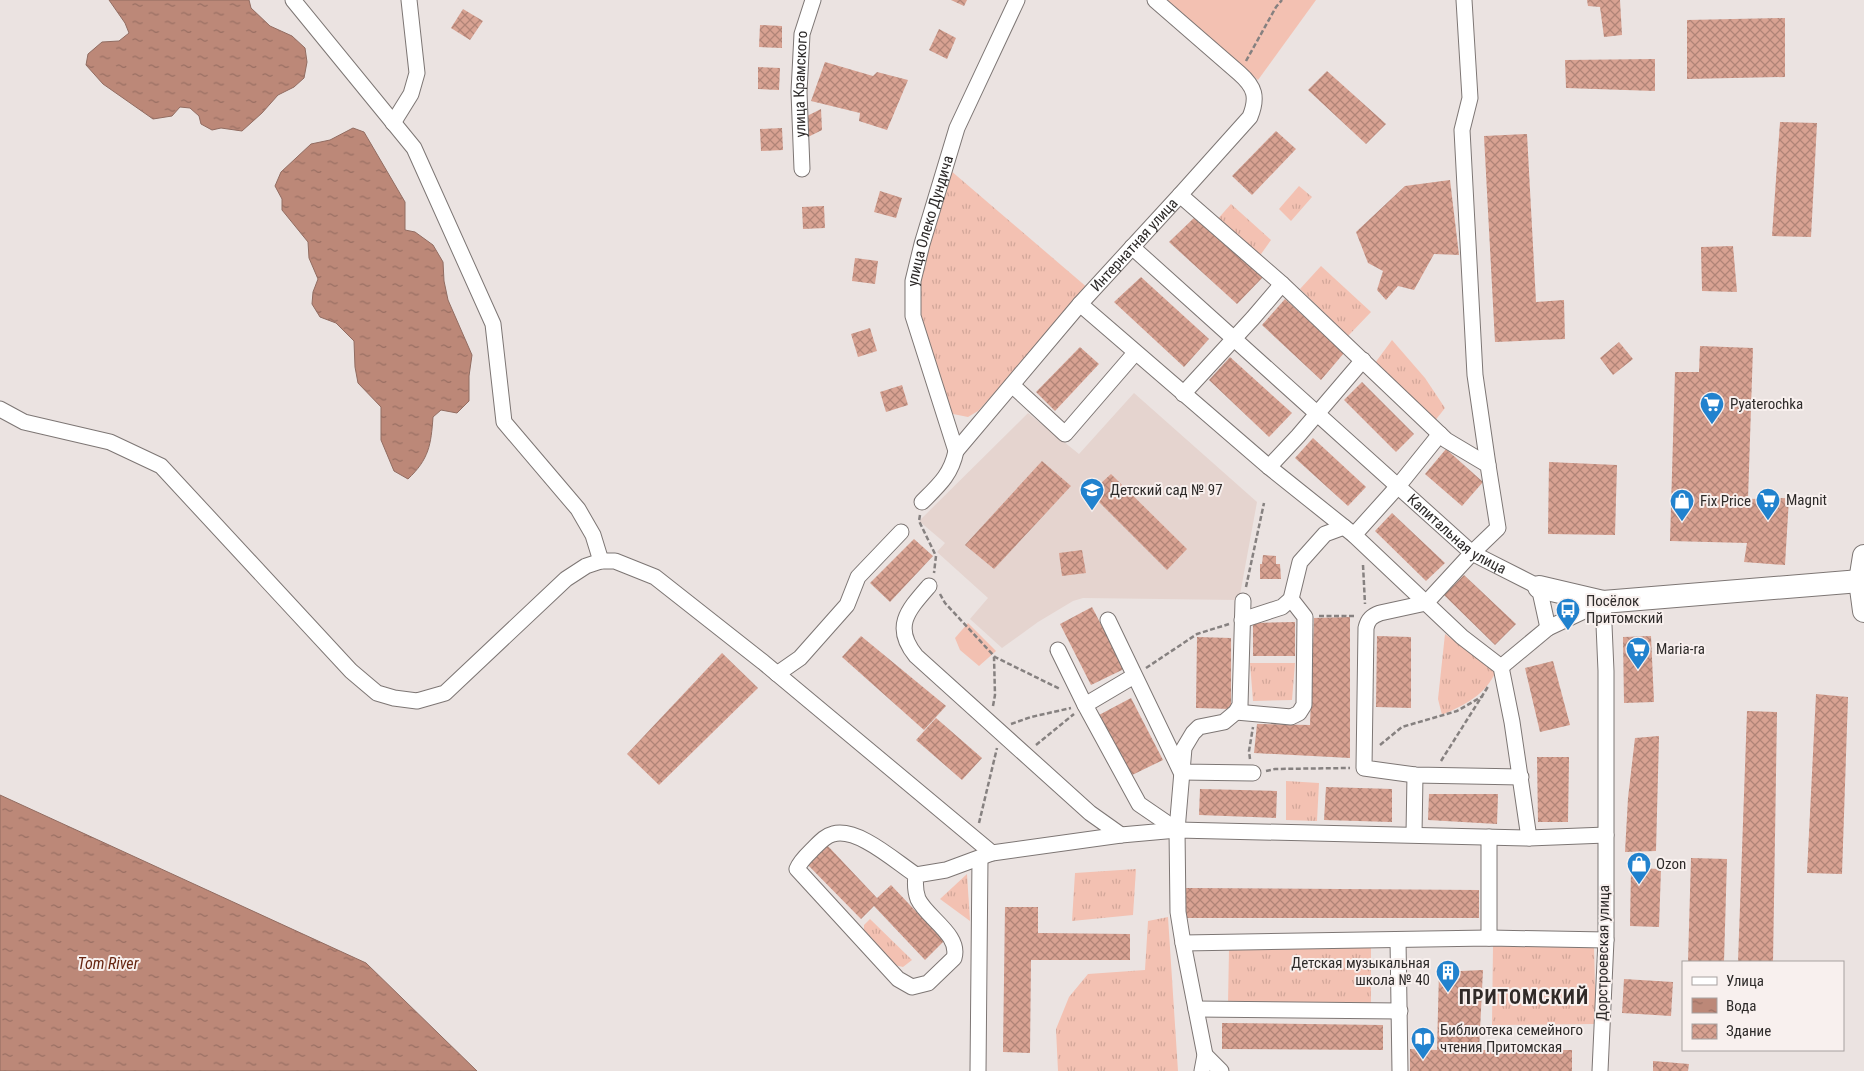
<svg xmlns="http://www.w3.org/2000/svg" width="1864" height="1071" viewBox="0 0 1864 1071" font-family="'Roboto Condensed',sans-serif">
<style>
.built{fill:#e5d4cf}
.grass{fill:url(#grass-tufts)}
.pitch{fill:#f3c1b2}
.water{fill:url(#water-ripples);stroke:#916c61}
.building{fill:url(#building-cross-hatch)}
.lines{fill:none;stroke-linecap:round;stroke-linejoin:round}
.street-casing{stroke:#7d7674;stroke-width:17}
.secondary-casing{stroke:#7d7674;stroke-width:24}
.path{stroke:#868180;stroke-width:2.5;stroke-dasharray:5 2.5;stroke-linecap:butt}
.street{stroke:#fff;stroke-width:15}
.secondary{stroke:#fff;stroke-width:22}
.labels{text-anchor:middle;stroke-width:4;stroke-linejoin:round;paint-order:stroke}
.street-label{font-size:15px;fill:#2e2b2a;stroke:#f8f0ee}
.poi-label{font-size:15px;fill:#2e2b2a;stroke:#f8f0ee;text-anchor:start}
.water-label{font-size:16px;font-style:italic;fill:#662511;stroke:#f8f0ee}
.district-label{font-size:20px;font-weight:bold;letter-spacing:1px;fill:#302a28;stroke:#f8f0ee}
</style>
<defs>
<pattern id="grass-tufts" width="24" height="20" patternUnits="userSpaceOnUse" patternTransform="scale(1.25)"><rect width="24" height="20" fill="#f3c1b2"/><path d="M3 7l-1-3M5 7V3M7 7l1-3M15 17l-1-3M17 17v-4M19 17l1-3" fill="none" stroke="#d1a699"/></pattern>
<pattern id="water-ripples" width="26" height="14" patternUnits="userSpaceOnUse" patternTransform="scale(1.25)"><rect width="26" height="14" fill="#bc8878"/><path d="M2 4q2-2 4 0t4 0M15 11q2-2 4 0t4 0" fill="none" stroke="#996f63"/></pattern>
<pattern id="building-cross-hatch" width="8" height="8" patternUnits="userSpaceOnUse" patternTransform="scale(1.25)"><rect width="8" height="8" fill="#d8a292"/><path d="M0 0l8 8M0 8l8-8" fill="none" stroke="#b08477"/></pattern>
</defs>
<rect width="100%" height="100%" fill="#ebe3e1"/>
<path class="built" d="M1134,393L1257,502L1239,600L1083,598L1073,601L1038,622L1002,648L970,619L988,598L937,552L945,543L919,521L1028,413L1079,454Z"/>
<g class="grass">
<path d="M950,170L1089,289L978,411L968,417L953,414L949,407L917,309L915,291Z"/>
<path d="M1299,186L1312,197L1291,221L1279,209Z"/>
<path d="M1231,204L1271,240L1259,257L1216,221Z"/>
<path d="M1321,266L1371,312L1348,336L1300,289Z"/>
<path d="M1392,340L1425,378L1445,408L1434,422L1375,363Z"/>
<path d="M1445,634L1496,671C1486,695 1464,705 1442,715L1438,699Z"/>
<path d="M1250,663H1295L1292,700L1253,701Z"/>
<path d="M1286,781L1319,783L1317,821L1286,820Z"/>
<path d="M1136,869L1133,915L1072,921L1075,873Z"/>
<path d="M967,874L970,921L940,899Z"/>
<path d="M1168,917L1178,1071H1058L1056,1029L1069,997L1088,974L1145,970L1148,921Z"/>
<path d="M870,919L912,960L903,967L890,964L864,932V925Z"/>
<path d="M1371,946V1005L1228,1003L1229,950Z"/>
<path d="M1493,946L1594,947L1596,1024L1492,1025Z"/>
</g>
<g class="pitch">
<path d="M1163,0H1316L1258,80Z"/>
<path d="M968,623L996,651L979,666L960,650L955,638Z"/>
</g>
<g class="water">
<path d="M109,0H249L251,8L270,26L292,36L305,48L307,62L304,78L294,87L278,95L262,113L242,131L221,128L212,130L201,124L199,116L190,108L180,107L172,116L153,119L103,84L86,65L88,54L102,42L119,41L129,33L125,23Z"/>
<path d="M353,128L364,132L405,202V230L415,232L433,245L443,262L444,281L448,300L472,355L469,376V401L457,413L441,410L433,417C431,445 429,459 408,479L394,471L381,440V407L358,383L355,367L354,341L336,323L320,317L312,304L313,292L318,279L309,258L308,242L282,210V199L275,186L281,172L311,144L330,140Z"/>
<path d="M0,795L366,963L477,1071H0Z"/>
</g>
<g class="building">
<path d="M951,0H967L964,6Z"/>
<path d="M1587,0H1620L1622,35L1604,37L1600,7L1588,6Z"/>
<path d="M463,9L483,21L470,40L451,28Z"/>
<path d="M1785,18V77L1687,79V20Z"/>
<path d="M760,25L782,26V48L759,47Z"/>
<path d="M939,29L956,38L947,59L929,50Z"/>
<path d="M1655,59V91L1566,88L1565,60Z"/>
<path d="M825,62L873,76L877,72L908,80L887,130L859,121L860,113L811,101Z"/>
<path d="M758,67L780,68L779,90L758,89Z"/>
<path d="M1327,71L1386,124L1366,144L1308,90Z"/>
<path d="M821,109L822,130L808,137L807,116Z"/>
<path d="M1780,122L1817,123L1811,237L1772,236Z"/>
<path d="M782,128L783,150L761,151L760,129Z"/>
<path d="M1276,131L1296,149L1252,195L1232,176Z"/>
<path d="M1527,134L1536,302L1564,300L1565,339L1495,342L1484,136Z"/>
<path d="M1450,180L1459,255L1434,254L1414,290L1398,286L1386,300L1377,290L1383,271L1368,263L1356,232L1405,186Z"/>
<path d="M880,191L902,198L896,218L874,212Z"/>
<path d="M824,206L825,228L803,229L802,207Z"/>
<path d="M1196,216L1263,277L1237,304L1169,242Z"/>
<path d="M1733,246L1737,292L1702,291L1701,247Z"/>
<path d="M855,258L878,261L875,284L852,281Z"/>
<path d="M1141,277L1209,339L1184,367L1114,302Z"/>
<path d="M1285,299L1344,353L1321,380L1262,325Z"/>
<path d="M870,328L877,351L858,357L851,334Z"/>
<path d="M1619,342L1633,359L1613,375L1600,358Z"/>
<path d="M1700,346L1753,348L1748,499L1789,498L1785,565L1744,562L1747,543L1670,541L1675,372H1699Z"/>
<path d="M1080,347L1099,364L1055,411L1036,392Z"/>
<path d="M1230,357L1292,413L1269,437L1209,380Z"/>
<path d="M1362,382L1414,434L1396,452L1344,400Z"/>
<path d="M902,385L908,405L886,412L880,392Z"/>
<path d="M1313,438L1366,487L1348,506L1295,458Z"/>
<path d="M1446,449L1483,482L1462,506L1425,474Z"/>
<path d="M1042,461L1071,486L994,569L965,545Z"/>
<path d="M1549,462L1617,465L1615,535L1548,534Z"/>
<path d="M1111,474L1187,549L1167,570L1090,493Z"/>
<path d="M1392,513L1445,563L1426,581L1375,531Z"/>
<path d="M914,539L933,556L890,602L870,583Z"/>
<path d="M1082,550L1086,573L1062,576L1059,553Z"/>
<path d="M1263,555L1276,556V564H1280L1281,579H1260V564H1262Z"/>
<path d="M1464,575L1516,624L1495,645L1444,595Z"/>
<path d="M1092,607L1124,669L1091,685L1060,624Z"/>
<path d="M1350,617V758L1254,753L1257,724L1310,725L1314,618Z"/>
<path d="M1295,622V656H1253V623Z"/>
<path d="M861,636L946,706L924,730L842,657Z"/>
<path d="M1377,636L1411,637V708L1376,707Z"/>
<path d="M1651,636L1654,702L1624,703L1623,637Z"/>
<path d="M1197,637L1231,638V709L1196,708Z"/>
<path d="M722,653L758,688L659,785L627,754Z"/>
<path d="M1553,661L1570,725L1540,732L1525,668Z"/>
<path d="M1816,694L1848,697L1842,874L1807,873Z"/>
<path d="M1131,698L1163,760L1130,776L1099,715Z"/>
<path d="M1747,711L1777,712L1773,962H1738Z"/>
<path d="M936,718L982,758L962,780L916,740Z"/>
<path d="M1659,736L1656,851L1625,852L1628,798L1635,738Z"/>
<path d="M1537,757H1569L1568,822H1538Z"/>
<path d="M1326,787L1392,789V822L1324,820Z"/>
<path d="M1200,789L1277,791L1276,818L1199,815Z"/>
<path d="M1429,794H1498L1497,824L1428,820Z"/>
<path d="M826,844L877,898L891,885L944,941L925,960L874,906L861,919L806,863Z"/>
<path d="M1691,858L1727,859L1724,962H1688Z"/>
<path d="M1631,868L1661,869L1659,927L1630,926Z"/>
<path d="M1186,888L1479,890V918H1186Z"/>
<path d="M1005,907H1038V933L1130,934V960H1031L1030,1053L1003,1052Z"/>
<path d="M1483,970L1479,1050H1572V1071H1410V1049L1437,1050L1439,972Z"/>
<path d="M1624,979L1673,982L1671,1016L1622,1013Z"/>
<path d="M1222,1023L1383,1025V1050L1222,1049Z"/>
<path d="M1653,1061L1689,1064L1688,1071H1653Z"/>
</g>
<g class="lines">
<defs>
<g id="street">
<path d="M293,0L414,148L493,324L504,422L578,509L593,535L601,561"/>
<path d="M1464,0L1470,98L1462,130L1475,375L1488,465"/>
<path d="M393,123L411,94L417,73L409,0"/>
<path id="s1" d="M802,169L799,92L802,34L813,0"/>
<path d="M1180,195L1282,284L1446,440L1488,465L1498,528L1472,553L1426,603L1380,613C1372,616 1368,619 1366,628L1364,768L1415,775L1521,777"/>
<path id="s2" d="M1132,247L1472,553L1539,587L1548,628L1603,602L1606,671V940L1600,1071"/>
<path d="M1080,304L1269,467L1354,535L1462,637L1501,667L1512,722L1529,838"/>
<path d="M1012,385L1065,434L1135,353"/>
<path d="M1183,394L1253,318L1282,284"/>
<path d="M0,409L24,422L110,442L161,466L351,671L377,693L394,698L417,701L445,693L566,579L586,566L601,561H615L655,577L763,662L992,853"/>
<path id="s3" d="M956,451L913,316V281L922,244L957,128L1017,0"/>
<path d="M1269,467L1298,436L1363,360"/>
<path id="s4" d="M922,502C939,485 951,475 956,451L1080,304L1180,195L1250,117C1258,97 1255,87 1239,73L1155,0"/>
<path d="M1354,535L1399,485L1440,434"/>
<path d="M929,586C908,610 892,627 916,656L1090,813L1121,835"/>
<path d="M1243,601L1240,705L1236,712L1224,722L1199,727L1193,733L1184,748L1177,830L1178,912L1183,943L1489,938L1606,940"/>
<path d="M1108,620L1181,772L1253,773"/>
<path d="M1242,620L1282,607L1291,599L1300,562L1325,534L1344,527"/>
<path d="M1058,650L1085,705"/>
<path d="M1501,667L1548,628"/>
<path d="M777,674L800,658L847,605L858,577L901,532"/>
<path d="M1134,676L1085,705L1139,804L1177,830"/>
<path d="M1236,712L1291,717L1299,713L1304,705L1305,617L1291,599"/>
<path d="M1414,834L1415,775"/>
<path d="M1489,837V938"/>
<path d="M916,875C915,883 915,891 918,899C927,918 961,935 954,958L928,983L912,987L898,979L797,869C800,861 808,854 814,848C820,842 825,836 833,834C858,827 896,862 916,875L946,870L992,853L1121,835L1177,830L1529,838L1606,835"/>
<path d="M1398,940L1400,1071"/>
<path d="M1183,943L1205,1055L1202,1071"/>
<path d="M1196,1009L1400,1011"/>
<path d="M1205,1055L1221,1071"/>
<path d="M978,1071L980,858"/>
</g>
<g id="secondary">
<path d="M1864,556L1860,581L1864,611"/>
<path d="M1539,587L1603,602L1860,581"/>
</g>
</defs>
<use href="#street" class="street-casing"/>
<use href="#secondary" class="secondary-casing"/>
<g class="path">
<path d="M1246,61L1276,7L1282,0"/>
<path d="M920,515L919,521L936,556L934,573"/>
<path d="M1363,565L1365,604"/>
<path d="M1246,587L1264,503"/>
<path d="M940,594L945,603L995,657L1060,689"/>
<path d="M1319,616H1356"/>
<path d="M1146,668L1197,634L1229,624"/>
<path d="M993,706L995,695L994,657"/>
<path d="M1011,724L1031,717L1071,708"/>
<path d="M1036,745L1074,714"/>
<path d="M1380,745L1402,727L1457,711L1483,696"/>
<path d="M1250,759L1249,751L1253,727"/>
<path d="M1441,761L1489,685"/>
<path d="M1266,771L1275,769L1350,768"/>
<path d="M979,823L997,748"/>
</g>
<use href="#street" class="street"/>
<use href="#secondary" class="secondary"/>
</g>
<defs>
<symbol id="supermarket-pin" viewBox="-11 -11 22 30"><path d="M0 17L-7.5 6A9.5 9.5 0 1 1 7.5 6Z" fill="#2182ce" stroke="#f8f0ee"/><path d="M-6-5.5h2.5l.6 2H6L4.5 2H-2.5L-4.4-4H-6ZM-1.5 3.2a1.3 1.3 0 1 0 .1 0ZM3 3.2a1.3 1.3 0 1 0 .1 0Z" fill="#fff"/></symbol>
<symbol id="school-pin" viewBox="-11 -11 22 30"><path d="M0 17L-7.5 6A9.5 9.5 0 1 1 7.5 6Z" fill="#2182ce" stroke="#f8f0ee"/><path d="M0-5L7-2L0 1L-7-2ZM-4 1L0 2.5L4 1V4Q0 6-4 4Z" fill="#fff"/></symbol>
<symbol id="shop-pin" viewBox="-11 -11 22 30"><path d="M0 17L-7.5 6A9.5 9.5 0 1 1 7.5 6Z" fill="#2182ce" stroke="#f8f0ee"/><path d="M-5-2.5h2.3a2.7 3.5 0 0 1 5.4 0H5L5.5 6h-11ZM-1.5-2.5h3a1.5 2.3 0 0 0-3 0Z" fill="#fff"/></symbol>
<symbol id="bus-pin" viewBox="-11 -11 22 30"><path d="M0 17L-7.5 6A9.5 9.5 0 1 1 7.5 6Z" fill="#2182ce" stroke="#f8f0ee"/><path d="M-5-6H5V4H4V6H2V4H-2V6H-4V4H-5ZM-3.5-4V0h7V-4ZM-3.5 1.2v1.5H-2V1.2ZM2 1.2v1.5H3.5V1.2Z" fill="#fff"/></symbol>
<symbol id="building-pin" viewBox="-11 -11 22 30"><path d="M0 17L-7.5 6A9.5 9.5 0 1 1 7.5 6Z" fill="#2182ce" stroke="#f8f0ee"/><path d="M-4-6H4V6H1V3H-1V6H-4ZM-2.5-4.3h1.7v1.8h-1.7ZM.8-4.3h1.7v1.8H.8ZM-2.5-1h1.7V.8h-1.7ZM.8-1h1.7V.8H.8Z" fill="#fff"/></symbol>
<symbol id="library-pin" viewBox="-11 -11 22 30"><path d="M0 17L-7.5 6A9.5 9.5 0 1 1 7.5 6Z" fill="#2182ce" stroke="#f8f0ee"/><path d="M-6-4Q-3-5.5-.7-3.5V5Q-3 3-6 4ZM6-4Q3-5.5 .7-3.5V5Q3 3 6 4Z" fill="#fff"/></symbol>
</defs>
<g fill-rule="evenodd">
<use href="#supermarket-pin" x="1698" y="390" width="28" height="38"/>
<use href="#school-pin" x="1078" y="476" width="28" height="38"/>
<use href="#supermarket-pin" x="1754" y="486" width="28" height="38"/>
<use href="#shop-pin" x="1668" y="487" width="28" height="38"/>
<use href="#bus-pin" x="1554" y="596" width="28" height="38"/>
<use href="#supermarket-pin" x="1624" y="635" width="28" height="38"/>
<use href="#shop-pin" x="1625" y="850" width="28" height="38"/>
<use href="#building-pin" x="1434" y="958" width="28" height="38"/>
<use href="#library-pin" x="1409" y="1025" width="28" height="38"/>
</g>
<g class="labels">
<g class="street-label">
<text dy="5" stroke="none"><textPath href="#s1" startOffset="85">улица Крамского</textPath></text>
<text dy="5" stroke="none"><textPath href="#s3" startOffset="239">улица Олеко Дундича</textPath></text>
<text dy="5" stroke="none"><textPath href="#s4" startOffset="335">Интернатная улица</textPath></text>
<text dy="5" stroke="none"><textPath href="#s2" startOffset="434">Капитальная улица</textPath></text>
<text transform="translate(1603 953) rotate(-89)" y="5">Дорстроевская улица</text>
</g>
<g class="poi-label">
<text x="1730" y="409">Pyaterochka</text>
<text x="1110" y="495">Детский сад № 97</text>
<text x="1786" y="505">Magnit</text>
<text x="1700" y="506">Fix Price</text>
<text x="1586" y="606">Посёлок<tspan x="1586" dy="17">Притомский</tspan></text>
<text x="1656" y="654">Maria-ra</text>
<text x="1656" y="869">Ozon</text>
<text x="1430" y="968" text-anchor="end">Детская музыкальная<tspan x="1430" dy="17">школа № 40</tspan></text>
<text x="1440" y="1035">Библиотека семейного<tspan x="1440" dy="17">чтения Притомская</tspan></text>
</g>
<g class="water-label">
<text x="108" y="969">Tom River</text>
</g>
<g class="district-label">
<text x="1524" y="1004">ПРИТОМСКИЙ</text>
</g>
</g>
<rect x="1682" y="961" width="162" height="90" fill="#f8f0ee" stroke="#a7a1a0"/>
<rect x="1692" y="977" width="25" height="8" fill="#ffffff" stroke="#a7a1a0"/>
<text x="1726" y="986" font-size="15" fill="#2e2b2a">Улица</text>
<rect x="1692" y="998" width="25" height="15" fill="url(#water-ripples)" stroke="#a7a1a0"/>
<text x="1726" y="1011" font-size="15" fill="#2e2b2a">Вода</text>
<rect x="1692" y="1024" width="25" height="15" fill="url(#building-cross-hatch)" stroke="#a7a1a0"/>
<text x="1726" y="1036" font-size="15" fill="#2e2b2a">Здание</text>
</svg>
